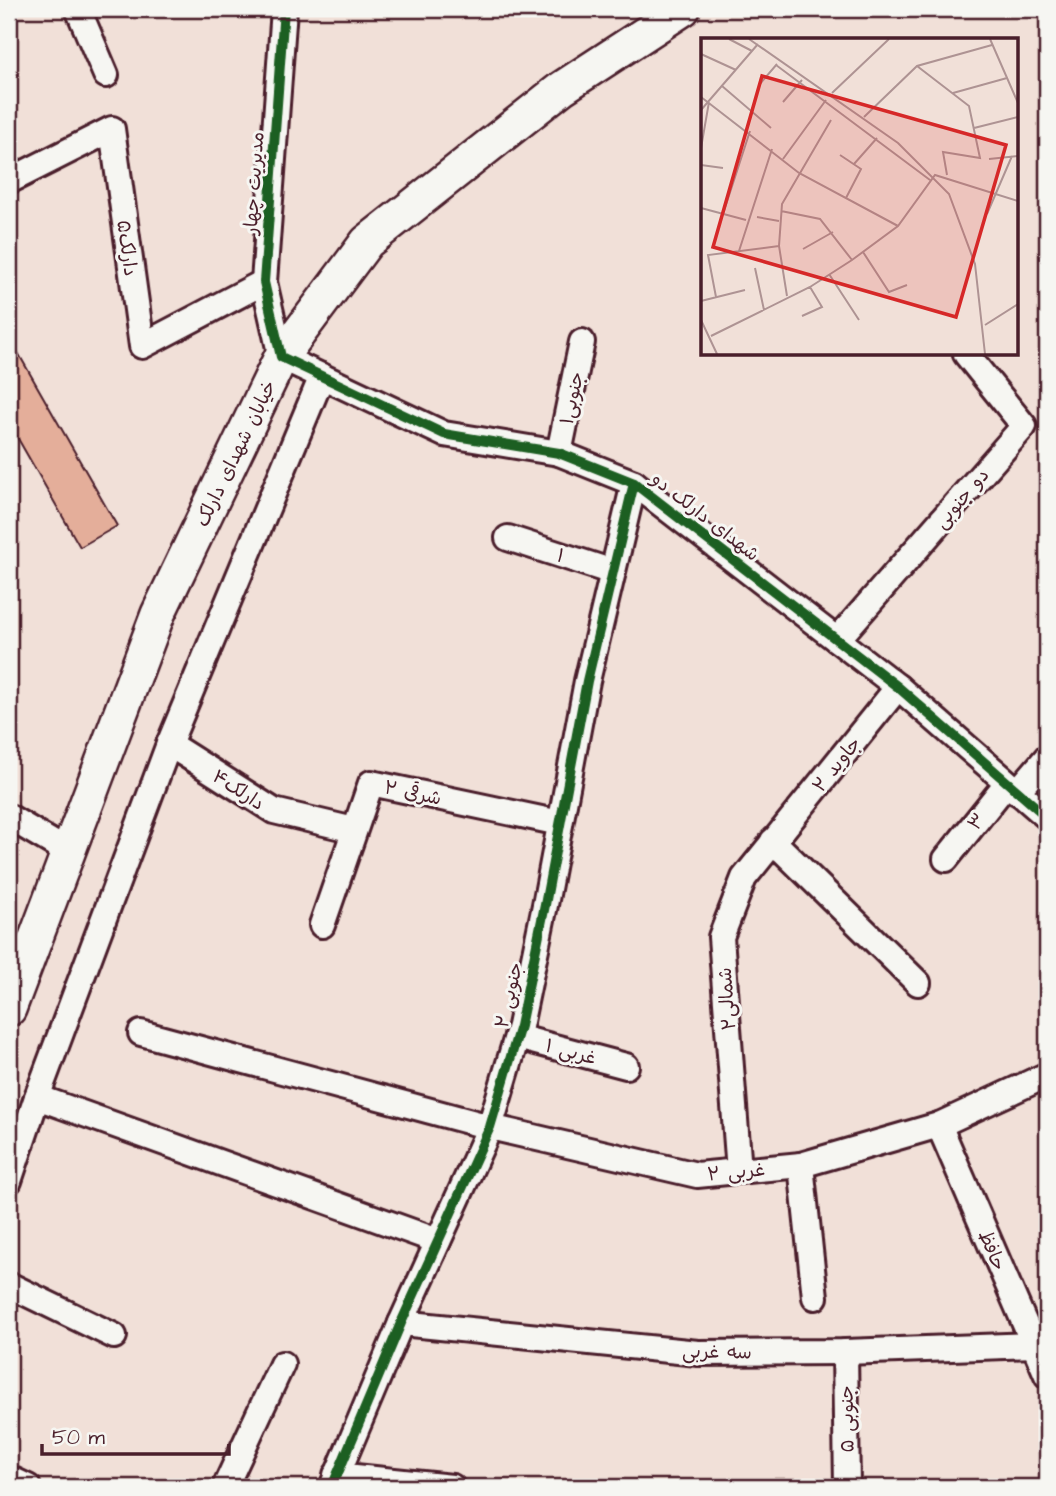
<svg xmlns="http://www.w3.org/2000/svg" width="1056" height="1496" viewBox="0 0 1056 1496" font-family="'Architects Daughter','Playpen Sans Arabic',sans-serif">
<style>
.building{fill:#e4ae9a;stroke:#4a1f2b;stroke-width:2}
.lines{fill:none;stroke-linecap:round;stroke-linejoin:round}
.minor-casing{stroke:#4a1f2b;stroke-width:30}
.secondary-casing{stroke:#4a1f2b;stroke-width:38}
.minor{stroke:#f6f6f2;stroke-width:24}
.secondary{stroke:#f6f6f2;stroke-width:33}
.cycleway-casing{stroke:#f6f6f2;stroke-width:15}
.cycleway{stroke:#1b5e20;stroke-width:10}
.labels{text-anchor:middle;stroke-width:6;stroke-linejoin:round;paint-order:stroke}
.street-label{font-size:19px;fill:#4a1f2b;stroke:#f6f6f2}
.inset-road{fill:none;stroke:#ae9393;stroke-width:2}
.view{fill:#d62828;fill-opacity:0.15;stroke:#d62828;stroke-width:3.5}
.inset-edge{fill:none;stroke:#4a1f2b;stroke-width:3.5}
</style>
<rect width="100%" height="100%" fill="#f1e0d8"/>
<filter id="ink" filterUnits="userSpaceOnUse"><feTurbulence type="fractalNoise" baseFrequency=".0143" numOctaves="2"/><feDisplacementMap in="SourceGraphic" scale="14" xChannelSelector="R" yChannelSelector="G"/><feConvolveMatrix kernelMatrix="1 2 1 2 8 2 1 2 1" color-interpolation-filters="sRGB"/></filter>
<g filter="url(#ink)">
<path class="building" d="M9,337L117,526L80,547L9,423Z"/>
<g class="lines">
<defs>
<g id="minor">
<path d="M78,9L106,75"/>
<path d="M284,9L264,282L281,357L444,434L559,453L634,483L898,687L1047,817"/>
<path d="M9,181L112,129L142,346L264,282"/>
<path d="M559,453L582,342"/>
<path d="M508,538L613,572"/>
<path d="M837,640L1024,426L966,354"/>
<path d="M169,744L274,811L354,830"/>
<path d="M1017,792L1047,757"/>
<path d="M9,817L68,852"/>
<path d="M773,841L918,983"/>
<path d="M946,859L1007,783"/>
<path d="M322,925L371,783L560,823"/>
<path d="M141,1033L490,1127L697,1175L801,1165L939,1125L1047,1075"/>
<path d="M517,1037L626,1066"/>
<path d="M37,1097L438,1241"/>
<path d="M939,1125L1047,1375"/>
<path d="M801,1165L815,1297"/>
<path d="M739,1171L721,937L744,878L898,687"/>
<path d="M9,1181L37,1097L169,744L322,376"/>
<path d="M9,1285L114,1336"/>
<path d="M401,1323L698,1353L845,1352L1034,1345"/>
<path d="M845,1352L847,1487"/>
<path d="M336,1475L452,1487"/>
<path d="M9,1478L28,1487"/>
<path d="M225,1487L282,1364"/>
<path d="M332,1487L401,1323L490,1127L520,1026L545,905L587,681L634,483"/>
</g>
<path id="secondary" d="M9,1009L158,614L281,357L367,242L562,88L683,9"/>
</defs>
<use href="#minor" class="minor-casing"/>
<use href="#secondary" class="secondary-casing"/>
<use href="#minor" class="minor"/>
<use href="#secondary" class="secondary"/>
<defs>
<g id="cycleway">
<path d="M284,9L264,282L281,357L444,434L559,453L634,483L898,687L1047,817"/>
<path d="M332,1487L401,1323L490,1127L520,1026L545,905L587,681L634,483"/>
</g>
</defs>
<use href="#cycleway" class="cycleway-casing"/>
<use href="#cycleway" class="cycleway"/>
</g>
</g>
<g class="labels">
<g class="street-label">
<text transform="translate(253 183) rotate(-86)" y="7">مدیریت چهار</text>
<text transform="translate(128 248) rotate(82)" y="7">دارلک۵</text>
<text transform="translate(571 398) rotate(-78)" y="7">جنوبی۱</text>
<text transform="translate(235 453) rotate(-64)" y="7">خیابان شهدای دارلک</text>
<text transform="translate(961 498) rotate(-49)" y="7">دو جنوبی</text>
<text transform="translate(706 516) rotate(38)" y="7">شهدای دارلک دو</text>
<text transform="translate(561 555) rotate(18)" y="7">۱</text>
<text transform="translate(836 764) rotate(-51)" y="7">۲ جاوید</text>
<text transform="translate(239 789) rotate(33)" y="7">دارلک۴</text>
<text transform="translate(413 792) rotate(12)" y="7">۲ شرقی</text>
<text transform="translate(976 821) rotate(-51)" y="7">۳</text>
<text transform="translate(508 995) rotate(-77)" y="7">۲ جنوبی</text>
<text transform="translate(726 999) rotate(-94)" y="7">شمالی۲</text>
<text transform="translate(571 1051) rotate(15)" y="7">۱ غربی</text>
<text transform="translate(736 1171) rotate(-5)" y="7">۲ غربی</text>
<text transform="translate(993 1250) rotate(67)" y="7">حافظ</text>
<text transform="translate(717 1351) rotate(1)" y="7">سه غربی</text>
<text transform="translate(846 1419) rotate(-91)" y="7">۵ جنوبی</text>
</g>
</g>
<g transform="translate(701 38)">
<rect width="317" height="317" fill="#f1e0d8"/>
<path class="inset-road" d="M28,1L51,13M48,1L197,105L248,156L274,226L284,316M289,1L317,65M0,16L35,32M75,27L229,142M216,28L268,68L279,120L242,114L246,137M58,47L76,26M21,48L70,90M131,55L188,1M252,55L306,40M0,59L98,135L197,188M82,64L101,42M0,72L57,6M163,79L216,28L291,7M273,90L317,79M0,110L8,64M139,117L160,131L145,160M82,121L125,62M288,121L317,118M153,126L176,100M0,127L22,130M0,170L45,182M80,173L119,181L151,222M22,176L49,93M286,176L311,118M56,179L78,183M102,211L132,194M38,213L71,111M162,214L188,254L206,247M54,230L63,272M128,236L158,282M86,258L78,208L81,166L130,82M15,259L7,217L78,208M0,263L44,252M101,278L121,269L109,249M0,282L16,316M284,287L317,266M10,298L109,249L151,222L197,188L234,137L317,163"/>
<path class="view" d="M61,38L305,107L255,279L12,209Z"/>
<rect width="317" height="317" class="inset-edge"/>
</g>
<rect width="1056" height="1496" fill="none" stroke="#f6f6f2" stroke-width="35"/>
<rect x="18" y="18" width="1021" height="1461" fill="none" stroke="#4a1f2b" stroke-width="2.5" filter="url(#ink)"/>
<path d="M42 1444v10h187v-10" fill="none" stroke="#4a1f2b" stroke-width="3.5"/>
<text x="52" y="1444" font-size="21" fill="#4a1f2b" stroke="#f6f6f2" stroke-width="5" paint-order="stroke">50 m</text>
</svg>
